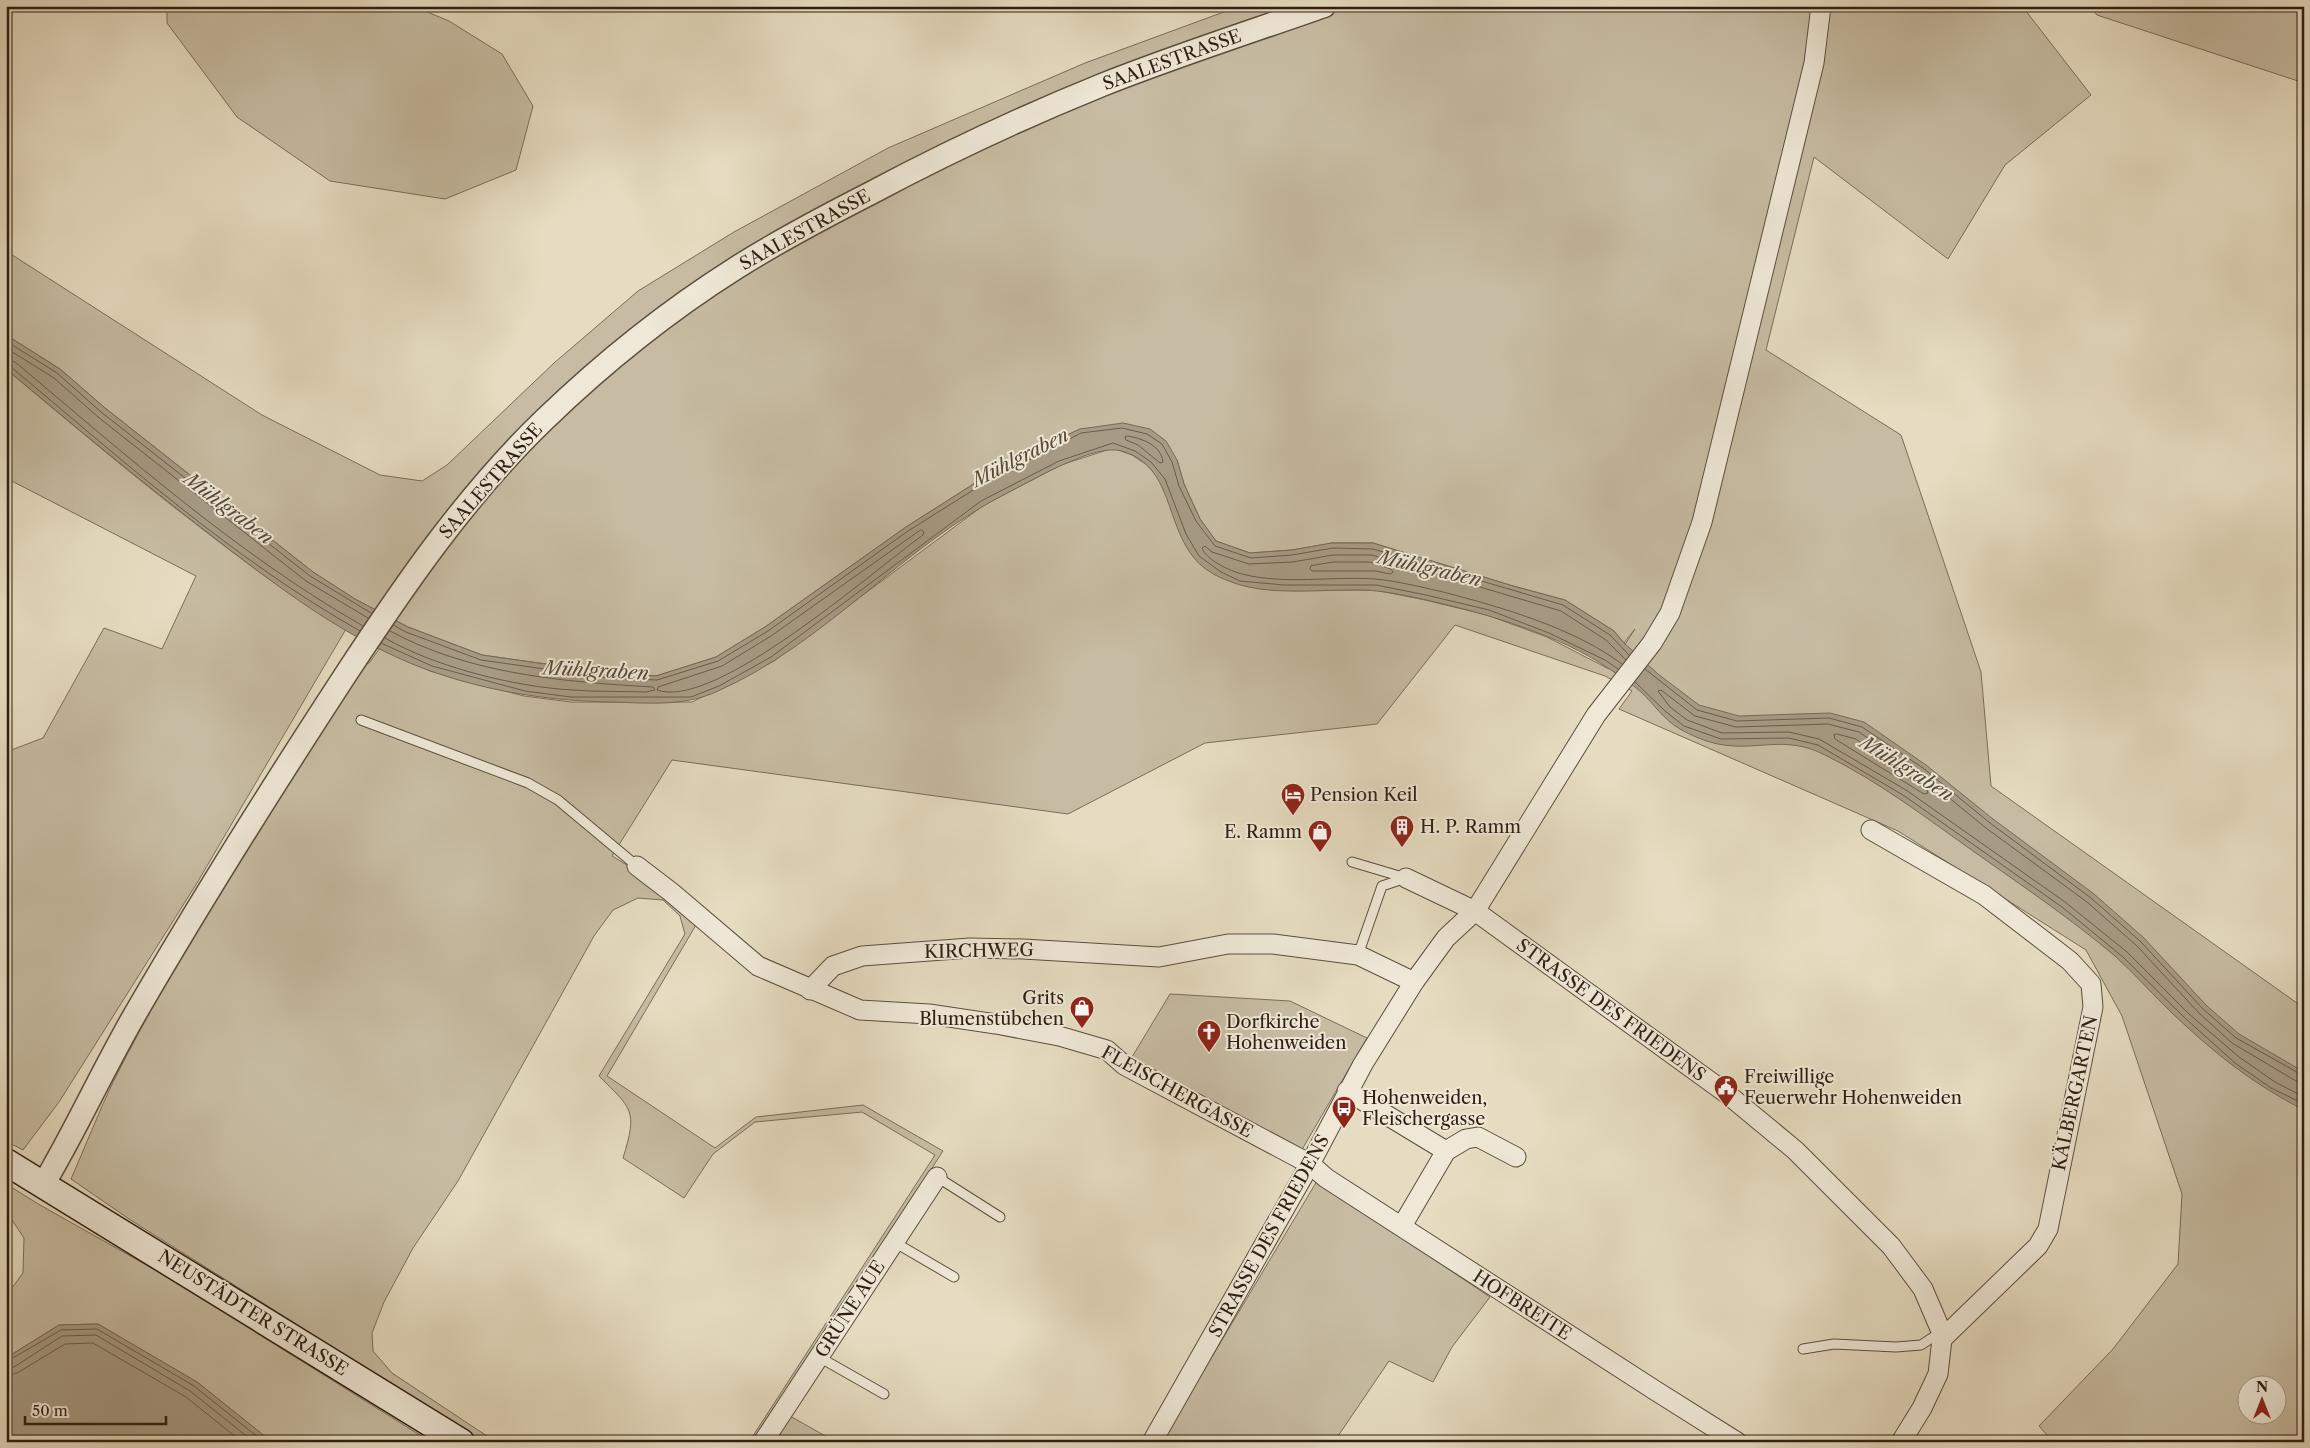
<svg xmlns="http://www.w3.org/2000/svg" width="2310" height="1448" viewBox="0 0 2310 1448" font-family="'Libre Caslon Text',serif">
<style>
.green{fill:#c7bca3;stroke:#7a6d5a;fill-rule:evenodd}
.water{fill:#a79b85;stroke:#776957}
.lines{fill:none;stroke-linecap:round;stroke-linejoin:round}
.shore{stroke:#6a5c4b;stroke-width:1}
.service-casing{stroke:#5c4e3d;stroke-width:11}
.minor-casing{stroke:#5c4e3d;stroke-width:21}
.tertiary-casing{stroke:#5c4e3d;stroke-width:25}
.secondary-casing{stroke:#2e1e11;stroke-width:29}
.service{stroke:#efe8d7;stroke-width:9}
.minor{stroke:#efe8d7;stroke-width:19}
.tertiary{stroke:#efe8d7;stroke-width:22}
.secondary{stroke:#efe8d7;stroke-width:26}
.labels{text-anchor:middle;stroke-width:4;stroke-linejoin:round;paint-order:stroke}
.street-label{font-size:18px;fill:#2e1e11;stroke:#efe8d7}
.poi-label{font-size:18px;fill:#2e1e11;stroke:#efe8d7;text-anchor:start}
.water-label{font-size:19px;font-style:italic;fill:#584a3a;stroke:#efe8d7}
</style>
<rect width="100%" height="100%" fill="#e6dcc1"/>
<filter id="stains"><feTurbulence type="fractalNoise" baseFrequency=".004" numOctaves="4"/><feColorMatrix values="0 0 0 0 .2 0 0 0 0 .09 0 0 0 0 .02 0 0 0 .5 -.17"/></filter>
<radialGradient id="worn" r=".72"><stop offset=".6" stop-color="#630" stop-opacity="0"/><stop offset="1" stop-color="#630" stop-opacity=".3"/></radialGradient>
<g class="green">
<path d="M167,6H413L449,21L502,54L533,106L516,170L445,199L330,181L237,117L167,23Z"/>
<path d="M1240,6H2022L2091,95L2005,165L1948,259L1814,157L1766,350L1901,435L1981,672L1991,786L2304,1008V1442H2053L2039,1426L2113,1349L2178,1264L2182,1194L2122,1016L2086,950L1898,831L1619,709L1632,691L1605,676L1455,625L1377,724L1205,743L1068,814L672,760L612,856L671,892L696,925L607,1076L715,1148L756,1117L863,1105L943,1151L755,1442H749L935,1155L862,1112L755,1122L713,1154L684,1198L623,1158C638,1110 632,1109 599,1076L685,934L680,916L663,900L638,898L613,910L594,936L458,1181L413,1248L384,1302L372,1333L373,1351L392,1373L496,1442H484L129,1219L71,1179C85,1147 98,1114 113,1082C186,938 276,801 364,665L369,663L380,648L430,671L524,696L571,702H692L774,661L984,505L1061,465L1113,448L1132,455L1147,465L1162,482L1182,536L1284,590H1375L1425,600L1487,615L1547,637L1609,669L1635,629L1624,643L1614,631L1565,600L1513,586L1373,543H1332L1292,550L1250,553L1216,541L1200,519L1184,484L1177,460L1080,429L983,478L906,527L765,627L716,657L656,676L609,673L482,655L408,627L355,599L313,572L105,408L60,369L6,335V251L262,415L380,475L422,481L447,465L554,363L638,291L734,232L888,148L1085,63ZM2248,1386H2278V1416H2248Z"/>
<path d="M2090,6H2304V83L2097,15Z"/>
<path d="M6,369C69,422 132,475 197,525C245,562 294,599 346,629L197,883L59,1102L23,1150L6,1141V752L43,738L104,628L162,649L196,576L6,478Z"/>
<path d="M1170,994L1290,1001L1367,1038L1300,1153L1132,1057Z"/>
<path d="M1317,1181L1490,1297L1452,1347L1433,1382L1389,1361L1334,1442H1161Z"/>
<path d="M6,1184L40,1205L164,1275L431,1442H272L197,1382L98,1324L59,1325L6,1358V1296L23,1273L24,1238L6,1211Z"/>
<path d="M790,1416L836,1442H773Z"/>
</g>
<g class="water">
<path d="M6,335L60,369L105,408L313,572L355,599L408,627L482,655L609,673L656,676L716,657L765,627L906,527L983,478L1043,446L1080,429L1123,423L1150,429L1166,441L1177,460L1184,484L1200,519L1216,541L1250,553L1292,550L1332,543H1373L1513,586L1565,600L1614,631L1624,643L1658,674L1699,705L1739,716L1830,713L1864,722L1926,765L1993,819L2094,894L2144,938L2206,1005L2239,1034L2304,1072V1110C2254,1085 2213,1052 2173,1014C2153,995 2135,974 2115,956C2070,918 2021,885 1973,851C1925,817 1878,781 1825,755C1784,734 1757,752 1718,744C1707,742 1690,735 1680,729C1664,720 1654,704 1641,692C1631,683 1619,675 1608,668C1559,635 1488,614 1431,601C1409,596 1386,591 1364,590C1322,589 1267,597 1229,581C1217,577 1203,569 1195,559C1165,525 1173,465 1122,451C1095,443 1035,479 1009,492C904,545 826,643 718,691C684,707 648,703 611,702C548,701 485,691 425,669C345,639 274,584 207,532C138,479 72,424 6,369Z"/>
<path d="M98,1324L197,1382L272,1442H6V1358L59,1325Z"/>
</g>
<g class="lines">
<g class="shore">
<path d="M6,341L57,373L101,412L310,576L371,613"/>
<path d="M6,348L54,378L98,417L306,581L368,618"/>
<path d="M6,359L15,362C126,455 237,554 363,626"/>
<path d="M6,366L11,367C122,460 233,559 360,631"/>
<path d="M1128,436C1143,439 1161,445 1163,462L1160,463L1138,445L1126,440L1125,437Z"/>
<path d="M921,530L924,532L923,535C874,570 715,711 657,690L658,687L722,666L771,636Z"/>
<path d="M1334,562H1370L1391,569L1393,572L1390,574L1376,571H1312L1310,569L1311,566Z"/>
<path d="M393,625L406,632L481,660L608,678L657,680L718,661L768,631L908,531L986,482L1081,433L1122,428L1147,434L1162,444L1172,462L1179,486L1196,521L1215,546L1251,558L1292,555L1333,548L1373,549L1563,605L1610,635L1629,655"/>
<path d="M385,638C435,667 515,687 573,690C597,692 622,691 646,692L655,690L653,687C564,682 469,674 390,631"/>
<path d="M381,643L432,666L525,691L571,697H691L719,686L771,657L981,501L1059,461L1113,443L1135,451L1151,462L1165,479L1186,534L1199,556L1221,572L1240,581L1284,585H1376L1426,595L1489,610L1549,633L1605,660L1618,669"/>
<path d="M1622,664C1574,628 1501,607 1443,592C1421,587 1397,581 1375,579C1332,576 1285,585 1242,574C1230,571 1206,560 1202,548L1205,546L1212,552L1249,564L1293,562L1333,555H1372L1561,611L1606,640L1626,660"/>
<path d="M1645,669L1697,710L1737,721L1829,718L1862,727L1923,768L1990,823L2091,898L2141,942L2202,1008L2236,1038L2304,1076"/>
<path d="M1635,682L1665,711L1684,726L1721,739L1789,738L1818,745L1903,795L2062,907L2123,957L2185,1018L2235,1063L2271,1088L2304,1104"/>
<path d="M1837,734L1856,739L1927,790L1928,793L1924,794L1835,739L1834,735Z"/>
<path d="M2304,1083L2296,1081L2232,1043L2198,1012L2137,946L2087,902L1986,828L1919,773L1859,732L1828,724L1736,727L1695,716L1661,690L1658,691L1670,707L1687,720L1722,733L1789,732L1819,739L1906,790L2065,902L2127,952L2189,1014L2239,1057L2275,1082L2304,1097"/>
<path d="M6,1362L61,1330L97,1329L194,1386L264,1442"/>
<path d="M6,1368L14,1367L62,1336L96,1335L190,1391L254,1442"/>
<path d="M6,1376L17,1373L65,1344L93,1343L186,1397L242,1442"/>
</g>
<defs>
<g id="service">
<path d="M361,720L528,783L558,800L637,866"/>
<path d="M1352,862L1406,878"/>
<path d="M1358,955L1382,886L1406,878"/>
<path d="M937,1177L1000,1217"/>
<path d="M894,1242L954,1277"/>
<path d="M1803,1349L1834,1344L1896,1347L1921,1345L1941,1332"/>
<path d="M819,1357L884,1394"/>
</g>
<g id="minor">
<path d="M1871,830L1984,895L2070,961L2091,984L2093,1007L2048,1229L2038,1246L1942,1339"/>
<path d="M637,866L671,892L758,966L860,1010L929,1014L996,1024L1059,1036L1107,1050L1124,1065L1310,1164L1326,1178L1656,1391L1737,1442"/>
<path d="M1406,878L1475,911L1726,1093L1795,1150L1891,1246L1923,1289L1941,1331L1942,1339L1938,1374L1922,1408L1901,1442"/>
<path d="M810,990L833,966L862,956L970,948L1023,949L1159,957L1228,944H1273L1358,955L1414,982"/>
<path d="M1347,1091L1446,1151"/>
<path d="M1402,1226L1446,1151L1466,1139L1478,1137L1516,1157"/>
<path d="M763,1442L937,1177"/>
<path d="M1152,1442L1310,1164L1363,1064L1414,982L1446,938L1475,911L1596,715L1652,643L1670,613L1702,522L1814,63L1821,6"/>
</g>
<path id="tertiary" d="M43,1185C77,1128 104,1067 138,1009C203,897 273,786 344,677C403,587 466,495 544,420C602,364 668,311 736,268C780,240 826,216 871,193C946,153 1023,117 1102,85C1175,56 1250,32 1324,6"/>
<path id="secondary" d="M6,1162L461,1442"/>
</defs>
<use href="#service" class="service-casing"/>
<use href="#minor" class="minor-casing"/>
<use href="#tertiary" class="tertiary-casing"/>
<use href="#secondary" class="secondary-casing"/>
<use href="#service" class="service"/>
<use href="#minor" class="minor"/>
<use href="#tertiary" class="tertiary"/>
<use href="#secondary" class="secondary"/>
</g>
<defs>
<symbol id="hotel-pin" viewBox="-11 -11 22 30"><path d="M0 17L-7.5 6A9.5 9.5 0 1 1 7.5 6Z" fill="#8f2418" stroke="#efe8d7"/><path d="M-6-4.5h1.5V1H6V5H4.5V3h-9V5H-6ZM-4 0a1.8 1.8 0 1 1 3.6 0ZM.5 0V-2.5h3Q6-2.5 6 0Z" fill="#fff"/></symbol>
<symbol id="building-pin" viewBox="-11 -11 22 30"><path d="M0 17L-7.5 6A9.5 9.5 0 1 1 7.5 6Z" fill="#8f2418" stroke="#efe8d7"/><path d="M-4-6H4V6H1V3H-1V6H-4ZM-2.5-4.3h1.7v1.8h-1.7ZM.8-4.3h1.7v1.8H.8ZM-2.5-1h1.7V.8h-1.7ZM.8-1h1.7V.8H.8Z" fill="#fff"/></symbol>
<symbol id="shop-pin" viewBox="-11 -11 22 30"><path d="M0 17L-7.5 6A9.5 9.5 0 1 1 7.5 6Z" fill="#8f2418" stroke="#efe8d7"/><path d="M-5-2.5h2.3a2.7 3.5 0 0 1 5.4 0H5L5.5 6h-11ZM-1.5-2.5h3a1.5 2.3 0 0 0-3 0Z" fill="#fff"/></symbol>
<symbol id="church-pin" viewBox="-11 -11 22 30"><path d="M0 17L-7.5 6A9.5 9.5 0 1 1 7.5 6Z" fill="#8f2418" stroke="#efe8d7"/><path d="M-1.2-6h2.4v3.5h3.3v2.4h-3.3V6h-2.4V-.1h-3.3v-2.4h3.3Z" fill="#fff"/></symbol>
<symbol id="civic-pin" viewBox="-11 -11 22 30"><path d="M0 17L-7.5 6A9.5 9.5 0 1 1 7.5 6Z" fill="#8f2418" stroke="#efe8d7"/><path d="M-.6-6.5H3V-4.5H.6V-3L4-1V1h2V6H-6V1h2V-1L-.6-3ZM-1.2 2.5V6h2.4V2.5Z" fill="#fff"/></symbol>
<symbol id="bus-pin" viewBox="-11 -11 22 30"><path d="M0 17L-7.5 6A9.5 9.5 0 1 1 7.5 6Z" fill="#8f2418" stroke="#efe8d7"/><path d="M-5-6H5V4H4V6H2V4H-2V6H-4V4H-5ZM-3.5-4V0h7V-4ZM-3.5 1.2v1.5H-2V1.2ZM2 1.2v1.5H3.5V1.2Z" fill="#fff"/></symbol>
</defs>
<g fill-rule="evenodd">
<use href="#hotel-pin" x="1279" y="781" width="28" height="38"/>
<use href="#building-pin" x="1388" y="813" width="28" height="38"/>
<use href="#shop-pin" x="1306" y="818" width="28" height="38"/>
<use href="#shop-pin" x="1068" y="994" width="28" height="38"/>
<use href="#church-pin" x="1195" y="1018" width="28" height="38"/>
<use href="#civic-pin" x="1712" y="1073" width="28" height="38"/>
<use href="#bus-pin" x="1330" y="1094" width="28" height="38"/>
</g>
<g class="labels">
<g class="street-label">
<text transform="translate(1172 60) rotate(-20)" y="6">SAALESTRASSE</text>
<text transform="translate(805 230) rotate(-29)" y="6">SAALESTRASSE</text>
<text transform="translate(491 481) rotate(-49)" y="6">SAALESTRASSE</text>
<text transform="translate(979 951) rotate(-1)" y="6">KIRCHWEG</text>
<text transform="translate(1611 1010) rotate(36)" y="6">STRASSE DES FRIEDENS</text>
<text transform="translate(1177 1092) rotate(29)" y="6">FLEISCHERGASSE</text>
<text transform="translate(2075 1093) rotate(-78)" y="6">KÄLBERGARTEN</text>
<text transform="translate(1269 1236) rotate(-61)" y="6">STRASSE DES FRIEDENS</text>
<text transform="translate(1522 1305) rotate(33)" y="6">HOFBREITE</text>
<text transform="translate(850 1309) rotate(-57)" y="6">GRÜNE AUE</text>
<text transform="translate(253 1313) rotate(32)" y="6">NEUSTÄDTER STRASSE</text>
</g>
<g class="poi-label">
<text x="1310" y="801">Pension Keil</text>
<text x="1420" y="833">H. P. Ramm</text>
<text x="1302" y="838" text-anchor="end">E. Ramm</text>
<text x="1064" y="1004" text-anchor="end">Grits<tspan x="1064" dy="21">Blumenstübchen</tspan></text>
<text x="1226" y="1028">Dorfkirche<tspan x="1226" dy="21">Hohenweiden</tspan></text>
<text x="1744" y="1083">Freiwillige<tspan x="1744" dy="21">Feuerwehr Hohenweiden</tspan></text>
<text x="1362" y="1104">Hohenweiden,<tspan x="1362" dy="21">Fleischergasse</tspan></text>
</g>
<g class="water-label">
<text transform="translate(1020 457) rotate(-27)" y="7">Mühlgraben</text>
<text transform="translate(229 508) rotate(37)" y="7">Mühlgraben</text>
<text transform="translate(1430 568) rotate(13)" y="7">Mühlgraben</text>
<text transform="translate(596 670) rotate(3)" y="7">Mühlgraben</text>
<text transform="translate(1907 768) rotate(32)" y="7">Mühlgraben</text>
</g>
</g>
<rect width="2310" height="1448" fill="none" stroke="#e6dcc1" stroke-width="25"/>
<rect x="8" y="8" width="2295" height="1433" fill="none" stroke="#2e1e11" stroke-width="2.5"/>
<rect x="12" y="12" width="2285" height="1423" fill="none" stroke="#2e1e11"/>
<g transform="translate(2262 1400)"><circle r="24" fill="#efe8d7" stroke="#a29788"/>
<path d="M0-4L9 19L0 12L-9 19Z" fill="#8f2418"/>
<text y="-8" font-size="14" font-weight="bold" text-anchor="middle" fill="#2e1e11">N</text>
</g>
<path d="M25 1416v8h141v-8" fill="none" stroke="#2e1e11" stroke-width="2.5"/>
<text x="32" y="1416" font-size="15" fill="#2e1e11" stroke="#efe8d7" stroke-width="4" paint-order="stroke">50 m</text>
<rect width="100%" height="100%" filter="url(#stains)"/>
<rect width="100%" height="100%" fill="url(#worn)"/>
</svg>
